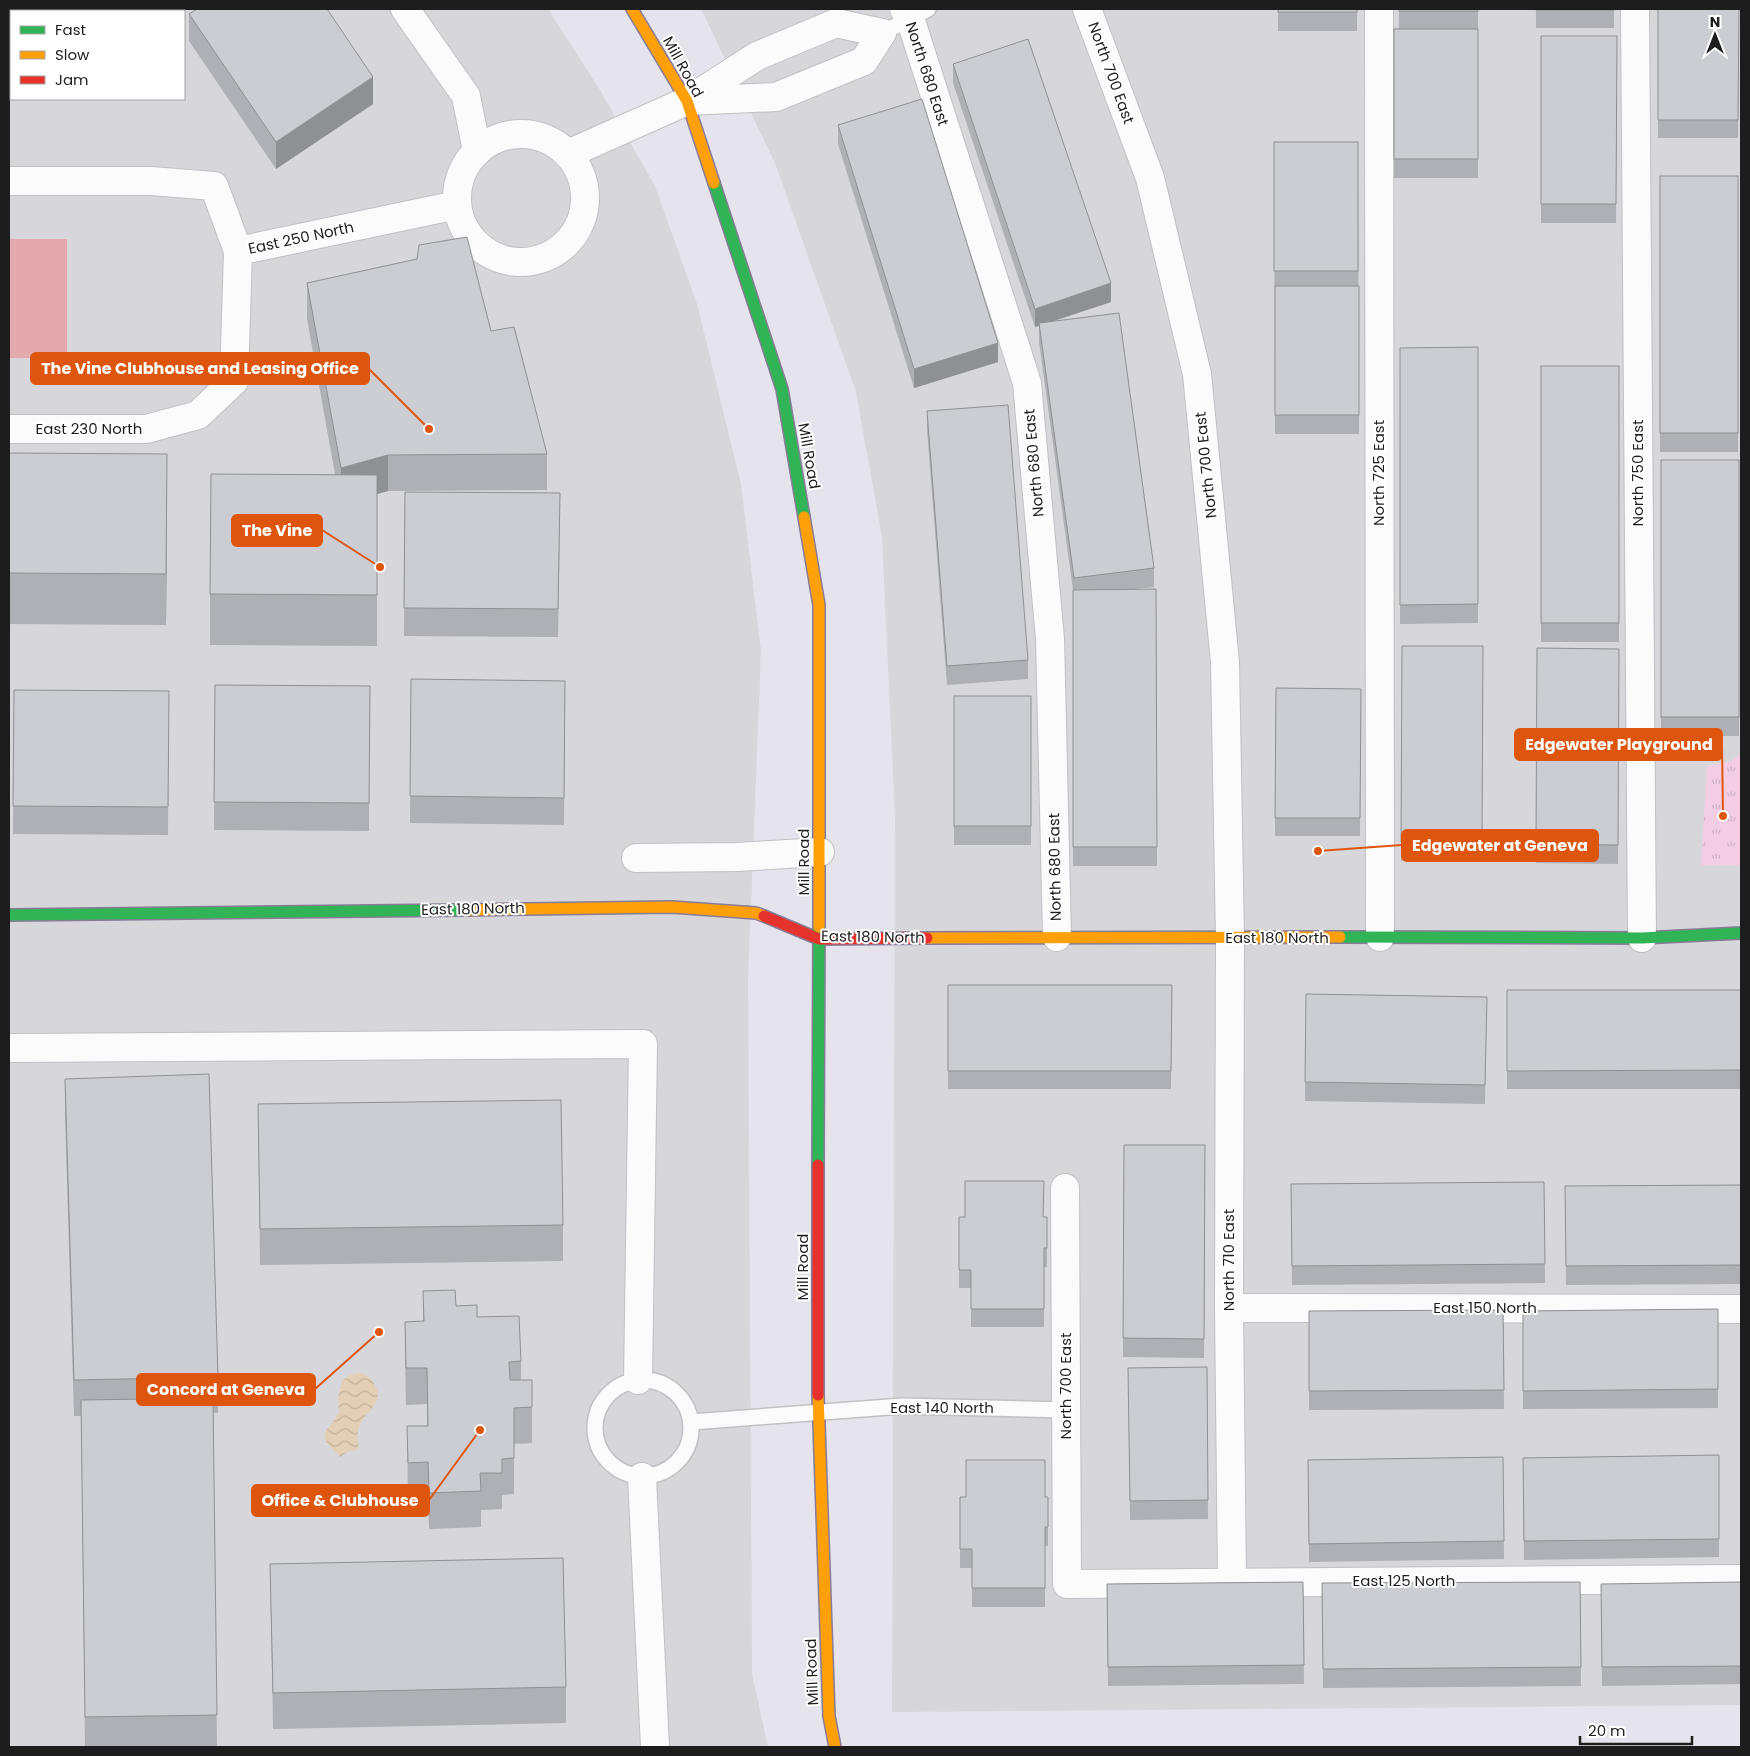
<svg xmlns="http://www.w3.org/2000/svg" width="1750" height="1756" viewBox="0 0 1750 1756" font-family="Poppins,sans-serif">
<style>
.residential{fill:#d6d6db;fill-rule:evenodd}
.park{fill:url(#park-tufts)}
.pitch{fill:#e4a9ad}
.water{fill:url(#water-waves)}
.lines{fill:none;stroke-linecap:round;stroke-linejoin:round}
.lane-casing{stroke:#c1c1c4;stroke-width:18}
.street-casing{stroke:#c1c1c4;stroke-width:30}
.fast-casing{stroke:#887c96;stroke-width:14}
.slow-casing{stroke:#887c96;stroke-width:14}
.jam-casing{stroke:#887c96;stroke-width:14}
.lane{stroke:#fbfbfc;stroke-width:15}
.street{stroke:#fbfbfc;stroke-width:28}
.fast{stroke:#30b455;stroke-width:11}
.slow{stroke:#ff9f0a;stroke-width:11}
.jam{stroke:#e5322d;stroke-width:11}
.wall{fill:#afb0b5}
.shaded-wall{fill:#8f9093}
.building{fill:#cccdd2;stroke:#8f9093}
.labels{text-anchor:middle;stroke-width:4;stroke-linejoin:round;paint-order:stroke}
.street-label{font-size:15px;fill:#1d1d1d;stroke:#fff}
.leader{fill:none;stroke:#de560d;stroke-width:2}
.callout-dot{fill:#de560d;stroke:#fff;stroke-width:2}
.callout{fill:#de560d;stroke:#de560d;stroke-width:2}
.callout-label{font-size:16px;text-anchor:middle;font-weight:bold;fill:#fff}
</style>
<defs>
<pattern id="park-tufts" width="24" height="20" patternUnits="userSpaceOnUse" patternTransform="scale(1.25)"><rect width="24" height="20" fill="#f2cde4"/><path d="M3 7l-1-3M5 7V3M7 7l1-3M15 17l-1-3M17 17v-4M19 17l1-3" fill="none" stroke="#cfb0c3"/></pattern>
<pattern id="water-waves" width="16" height="10" patternUnits="userSpaceOnUse" patternTransform="scale(1.25)"><rect width="16" height="10" fill="#e2cfb5"/><path d="M0 5q4-4 8 0t8 0" fill="none" stroke="#c1b19b"/></pattern>
</defs>
<rect width="100%" height="100%" fill="#e5e4ec"/>
<g class="residential">
<path d="M9,9H548L600,90L655,186L697,304L741,484L761,651L748,979L752,1674L768,1747H9ZM11,11H184V99H11Z"/>
<path d="M701,9H1741V1705L892,1712L895,817L882,537L856,392L775,163Z"/>
</g>
<path class="park" d="M1741,754V865H1701L1707,766L1730,761Z"/>
<rect class="pitch" x="9" y="239" width="58" height="119"/>
<path class="water" d="M360,1373C367,1375 372,1378 375,1385C385,1403 366,1411 360,1425C356,1433 358,1441 359,1449L347,1452L340,1457L327,1443L324,1436L326,1431L339,1413L338,1398L342,1381L350,1375Z"/>
<g class="lines">
<defs>
<g id="lane">
<path d="M882,33L928,9"/>
<circle cx="643" cy="1428" r="48"/>
<path d="M691,1422L902,1406L1067,1410"/>
</g>
<g id="street">
<path d="M405,9L466,96L477,151"/>
<path d="M904,9L910,18L1027,383L1050,639L1057,937"/>
<path d="M1087,9L1150,178L1197,374L1225,662L1230,938L1229,1308L1232,1582"/>
<path d="M1379,9L1380,937"/>
<path d="M1635,9L1642,938"/>
<circle cx="521" cy="198" r="64"/>
<path d="M568,154L687,101L757,56L836,23L882,33L864,61L776,97L687,101"/>
<path d="M9,181H151L214,186L238,251L234,381L198,415L146,429H9"/>
<path d="M238,251L457,205"/>
<path d="M636,858L737,857L820,852"/>
<path d="M9,1048L643,1044L638,1380"/>
<path d="M1065,1188L1067,1584L1741,1579"/>
<path d="M1229,1308L1741,1309"/>
<path d="M642,1477L655,1747"/>
</g>
<g id="fast">
<path d="M714,183L782,389L804,517"/>
<path d="M9,915L464,910"/>
<path d="M1340,937L1642,938L1741,933"/>
<path d="M818,1165L819,927"/>
</g>
<g id="slow">
<path d="M632,9L687,101L714,183"/>
<path d="M804,517L819,605V927"/>
<path d="M464,910L672,907L756,913L764,916"/>
<path d="M927,938L1340,937"/>
<path d="M818,1395L829,1716L835,1747"/>
</g>
<g id="jam">
<path d="M764,916L819,939L927,938"/>
<path d="M818,1395V1165"/>
</g>
</defs>
<use href="#lane" class="lane-casing"/>
<use href="#street" class="street-casing"/>
<use href="#fast" class="fast-casing"/>
<use href="#slow" class="slow-casing"/>
<use href="#jam" class="jam-casing"/>
<use href="#lane" class="lane"/>
<use href="#street" class="street"/>
<use href="#fast" class="fast"/>
<use href="#slow" class="slow"/>
<use href="#jam" class="jam"/>
</g>
<g class="wall">
<path d="M9,9H73V11H11V93H9Z"/>
<rect x="1278" y="9" width="79" height="22"/>
<path d="M1399,9H1478V178H1394V29H1399Z"/>
<rect x="1536" y="9" width="78" height="19"/>
<path d="M1658,9H1739L1738,138H1658Z"/>
<path d="M189,14L373,104L276,169L189,41Z"/>
<path d="M1541,36H1617L1616,223H1541Z"/>
<path d="M953,64L1111,302L1051,322L1154,568V587L1135,589H1156L1157,866H1073V590L1039,342V326L1035,327L953,83Z"/>
<path d="M838,125L998,362L914,388L838,144Z"/>
<path d="M1274,142H1358L1359,434H1275Z"/>
<rect x="1660" y="176" width="78" height="276"/>
<path d="M307,283L491,331L547,454V490L388,491L377,494V646L210,645V594L335,474L307,319Z"/>
<path d="M1478,347V623L1400,624V348Z"/>
<rect x="1541" y="366" width="78" height="276"/>
<path d="M927,411L1028,660V679L947,685L927,430Z"/>
<path d="M9,453L167,504L166,625L9,624Z"/>
<rect x="1661" y="460" width="78" height="276"/>
<path d="M405,492L560,521L558,637L404,636Z"/>
<path d="M1402,646H1483L1482,861H1401Z"/>
<path d="M1537,648L1619,649L1618,864L1536,863Z"/>
<path d="M411,679L565,681L564,825L410,823Z"/>
<path d="M215,685L370,686L369,831L214,830Z"/>
<path d="M1276,688L1361,689L1360,836H1275Z"/>
<path d="M14,690L169,691L168,835L13,834Z"/>
<rect x="954" y="696" width="77" height="149"/>
<path d="M948,985H1172L1171,1089H948Z"/>
<rect x="1507" y="990" width="234" height="99"/>
<path d="M1306,994L1487,997L1485,1104L1305,1101Z"/>
<path d="M65,1079L218,1377V1413H213L217,1747H85L81,1416H74L65,1115Z"/>
<path d="M258,1104L563,1225V1261L260,1265Z"/>
<path d="M1124,1145H1205L1204,1358L1123,1357Z"/>
<path d="M1544,1182L1545,1283L1292,1285L1291,1184Z"/>
<path d="M1741,1185V1284L1566,1285L1565,1186Z"/>
<path d="M959,1217H1047V1267H1044V1327H971V1288H959Z"/>
<path d="M423,1291L456,1306L477,1317L521,1361V1380L532,1407V1443L514,1444V1494L502,1495V1509L481,1510V1527L429,1529L428,1498L408,1499L407,1426H427V1404L406,1405L405,1358V1322L423,1321Z"/>
<path d="M1718,1309V1408L1523,1409V1311Z"/>
<path d="M1503,1310L1504,1409L1309,1410V1311Z"/>
<path d="M1207,1367L1208,1519L1130,1520L1128,1368Z"/>
<path d="M1719,1455V1557L1524,1560L1523,1458Z"/>
<path d="M1503,1457L1504,1559L1309,1562L1308,1460Z"/>
<path d="M960,1497H1048V1546H1045V1607H972V1568H960Z"/>
<path d="M270,1564L566,1687V1723L273,1729Z"/>
<path d="M1303,1582L1304,1684L1108,1686L1107,1584Z"/>
<path d="M1580,1582L1581,1686L1323,1688L1322,1583Z"/>
<path d="M1741,1582V1684L1602,1686L1601,1603Z"/>
</g>
<g class="shaded-wall">
<path d="M373,77V104L276,169V142Z"/>
<path d="M1111,283V302L1035,327V309Z"/>
<path d="M998,343V362L914,388V369Z"/>
<path d="M167,454V504L166,625V574Z"/>
<path d="M388,455V491L377,494V646V494L341,504V468Z"/>
</g>
<g class="building">
<path d="M9,9H72V11H11V42H9Z"/>
<path d="M197,9H327L373,77L276,142L189,14Z"/>
<rect x="1278" y="9" width="79" height="3"/>
<rect x="1399" y="9" width="79" height="2"/>
<rect x="1536" y="9" width="78" height="1"/>
<path d="M1658,9H1739L1738,120H1658Z"/>
<rect x="1394" y="29" width="84" height="130"/>
<path d="M1541,36H1617L1616,204H1541Z"/>
<path d="M1028,39L1111,283L1035,309L953,64Z"/>
<path d="M922,99L998,343L914,369L838,125Z"/>
<rect x="1274" y="142" width="84" height="129"/>
<rect x="1660" y="176" width="78" height="257"/>
<path d="M467,237L491,331L514,327L547,454L388,455L341,468L307,283L417,259L419,245Z"/>
<rect x="1275" y="286" width="84" height="129"/>
<path d="M1119,313L1154,568L1074,578L1039,323Z"/>
<path d="M1478,347V604L1400,605V348Z"/>
<rect x="1541" y="366" width="78" height="257"/>
<path d="M1008,405L1028,660L947,666L927,411Z"/>
<path d="M9,453L167,454L166,574L9,573Z"/>
<rect x="1661" y="460" width="78" height="257"/>
<path d="M211,474L377,475V595L210,594Z"/>
<path d="M405,492L560,493L558,609L404,608Z"/>
<path d="M1156,589L1157,847H1073V590Z"/>
<path d="M1402,646H1483L1482,842H1401Z"/>
<path d="M1537,648L1619,649L1618,845L1536,844Z"/>
<path d="M411,679L565,681L564,798L410,796Z"/>
<path d="M215,685L370,686L369,803L214,802Z"/>
<path d="M1276,688L1361,689L1360,818H1275Z"/>
<path d="M14,690L169,691L168,807L13,806Z"/>
<rect x="954" y="696" width="77" height="130"/>
<path d="M948,985H1172L1171,1071H948Z"/>
<path d="M1507,990H1741V1070L1507,1071Z"/>
<path d="M1306,994L1487,997L1485,1085L1305,1082Z"/>
<path d="M209,1074L218,1377L74,1380L65,1079Z"/>
<path d="M561,1100L563,1225L260,1229L258,1104Z"/>
<path d="M1124,1145H1205L1204,1339L1123,1338Z"/>
<path d="M965,1181H1044L1043,1217H1047V1248H1044V1309H971V1270H959V1217H965Z"/>
<path d="M1544,1182L1545,1264L1292,1266L1291,1184Z"/>
<path d="M1741,1185V1265L1566,1266L1565,1186Z"/>
<path d="M455,1290L456,1306L477,1305V1317L519,1316L521,1361L509,1362L510,1380H532V1407L514,1408V1458L502,1459V1473H480L481,1491L429,1493L428,1462L408,1463L407,1426H428L427,1368H406L405,1322L424,1321L423,1291Z"/>
<path d="M1718,1309V1389L1523,1391V1311Z"/>
<path d="M1503,1310L1504,1390L1309,1391V1311Z"/>
<path d="M1207,1367L1208,1500L1130,1501L1128,1368Z"/>
<path d="M213,1398L217,1715L85,1717L81,1400Z"/>
<path d="M1719,1455V1539L1524,1541L1523,1458Z"/>
<path d="M1503,1457L1504,1541L1309,1544L1308,1460Z"/>
<path d="M966,1460H1045V1497H1048V1527H1045V1588H972V1549H960V1497H966Z"/>
<path d="M563,1558L566,1687L273,1693L270,1564Z"/>
<path d="M1303,1582L1304,1665L1108,1667L1107,1584Z"/>
<path d="M1580,1582L1581,1667L1323,1669L1322,1583Z"/>
<path d="M1741,1582V1666L1602,1667L1601,1584Z"/>
</g>
<g class="labels">
<g class="street-label">
<text transform="translate(683 67) rotate(61)" y="5">Mill Road</text>
<text transform="translate(1111 73) rotate(70)" y="5">North 700 East</text>
<text transform="translate(927 74) rotate(72)" y="5">North 680 East</text>
<text transform="translate(301 238) rotate(-12)" y="5">East 250 North</text>
<text x="89" y="434">East 230 North</text>
<text transform="translate(809 456) rotate(80)" y="5">Mill Road</text>
<text transform="translate(1034 463) rotate(-95)" y="5">North 680 East</text>
<text transform="translate(1206 465) rotate(-96)" y="5">North 700 East</text>
<text transform="translate(1379 473) rotate(-90)" y="5">North 725 East</text>
<text transform="translate(1638 473) rotate(-90)" y="5">North 750 East</text>
<text transform="translate(804 862) rotate(-90)" y="5">Mill Road</text>
<text transform="translate(1055 867) rotate(-91)" y="5">North 680 East</text>
<text transform="translate(473 909) rotate(-1)" y="5">East 180 North</text>
<text transform="translate(873 937) rotate(1)" y="5">East 180 North</text>
<text x="1277" y="943">East 180 North</text>
<text transform="translate(1229 1260) rotate(-90)" y="5">North 710 East</text>
<text transform="translate(803 1267) rotate(-90)" y="5">Mill Road</text>
<text x="1485" y="1313">East 150 North</text>
<text transform="translate(1066 1386) rotate(-90)" y="5">North 700 East</text>
<text x="942" y="1413">East 140 North</text>
<text x="1404" y="1586">East 125 North</text>
<text transform="translate(812 1672) rotate(-92)" y="5">Mill Road</text>
</g>
</g>
<path class="leader" d="M429 429L369 369M380 567L322 530M1723 816L1722 744M1318 851L1402 845M379 1332L315 1389M480 1430L429 1500"/>
<g class="callout-dot">
<circle cx="429" cy="429" r="5"/>
<circle cx="380" cy="567" r="5"/>
<circle cx="1723" cy="816" r="5"/>
<circle cx="1318" cy="851" r="5"/>
<circle cx="379" cy="1332" r="5"/>
<circle cx="480" cy="1430" r="5"/>
</g>
<g class="callout">
<rect x="31" y="353" width="338" height="31" rx="5"/>
<rect x="232" y="515" width="90" height="31" rx="5"/>
<rect x="1515" y="729" width="207" height="31" rx="5"/>
<rect x="1402" y="830" width="196" height="31" rx="5"/>
<rect x="137" y="1374" width="178" height="31" rx="5"/>
<rect x="252" y="1485" width="177" height="31" rx="5"/>
</g>
<g class="callout-label">
<text x="200" y="374">The Vine Clubhouse and Leasing Office</text>
<text x="277" y="536">The Vine</text>
<text x="1619" y="750">Edgewater Playground</text>
<text x="1500" y="851">Edgewater at Geneva</text>
<text x="226" y="1395">Concord at Geneva</text>
<text x="340" y="1506">Office &amp; Clubhouse</text>
</g>
<rect width="1750" height="1756" fill="none" stroke="#1d1d1d" stroke-width="20"/>
<rect x="10" y="10" width="175" height="90" fill="#ffffff" stroke="#a5a5a5"/>
<rect x="20" y="26" width="25" height="8" fill="#30b455" stroke="#a5a5a5"/>
<text x="55" y="35" font-size="15" fill="#1d1d1d">Fast</text>
<rect x="20" y="51" width="25" height="8" fill="#ff9f0a" stroke="#a5a5a5"/>
<text x="55" y="60" font-size="15" fill="#1d1d1d">Slow</text>
<rect x="20" y="76" width="25" height="8" fill="#e5322d" stroke="#a5a5a5"/>
<text x="55" y="85" font-size="15" fill="#1d1d1d">Jam</text>
<g transform="translate(1715 35)" stroke="#ffffff" stroke-width="4" paint-order="stroke">
<path d="M0-4L9 19L0 12L-9 19Z" fill="#1d1d1d"/>
<text y="-8" font-size="14" font-weight="bold" text-anchor="middle" fill="#1d1d1d">N</text>
</g>
<path d="M1580 1736v8h112v-8" fill="none" stroke="#1d1d1d" stroke-width="2.5"/>
<text x="1588" y="1736" font-size="15" fill="#1d1d1d" stroke="#ffffff" stroke-width="4" paint-order="stroke">20 m</text>
</svg>
